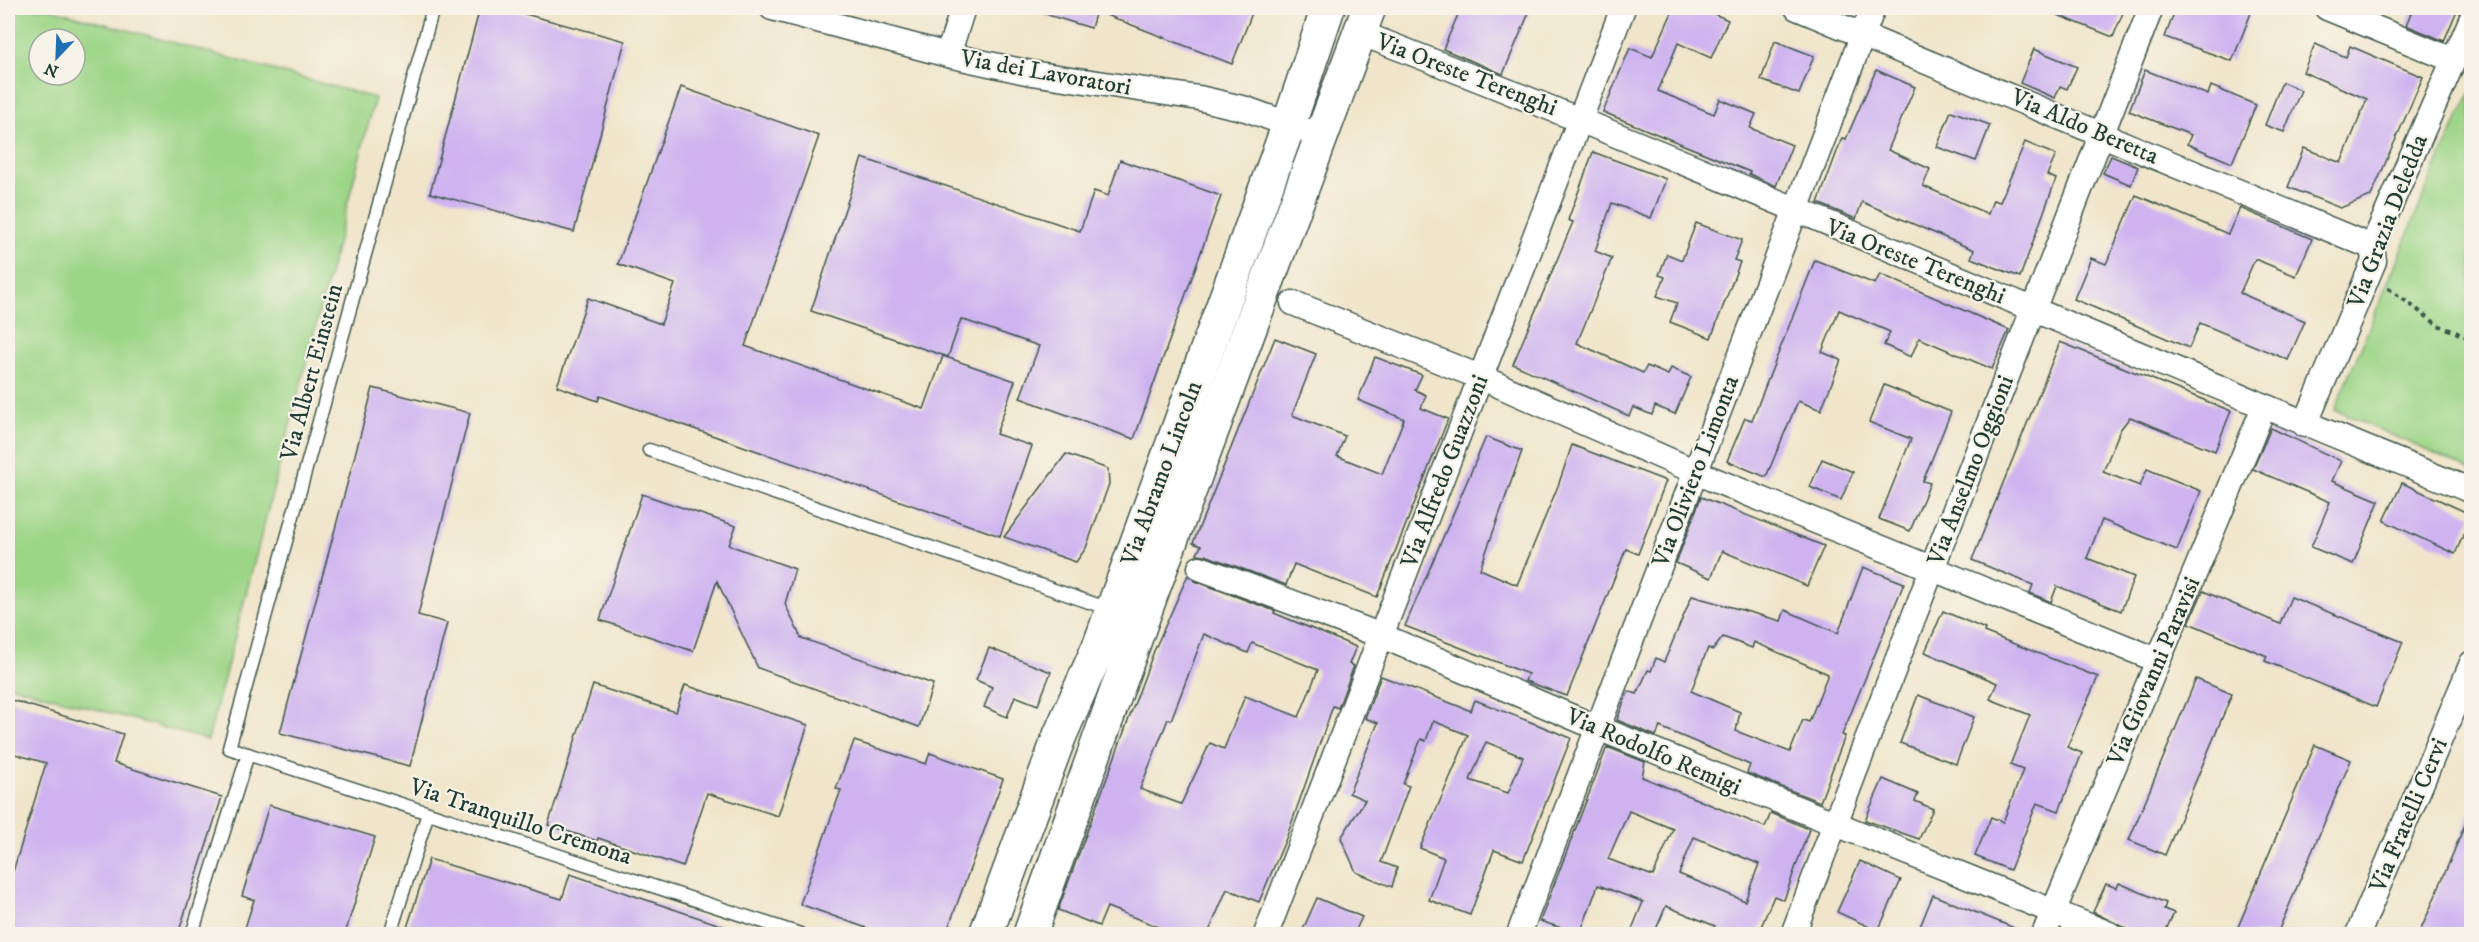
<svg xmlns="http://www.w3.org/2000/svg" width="2479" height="942" viewBox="0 0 2479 942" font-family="'IM FELL DW Pica',serif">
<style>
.green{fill:#9dd587;stroke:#5e895e;stroke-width:1.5;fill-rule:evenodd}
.building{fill:#ceb3f0;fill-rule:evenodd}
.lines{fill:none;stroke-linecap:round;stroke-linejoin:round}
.service-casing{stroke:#3e564a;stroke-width:15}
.minor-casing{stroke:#3e564a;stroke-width:27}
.secondary-casing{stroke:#3e564a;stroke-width:36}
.path{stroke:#3e564a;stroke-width:4;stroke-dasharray:4.5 4.5;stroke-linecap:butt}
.service{stroke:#fff;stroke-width:12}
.minor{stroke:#fff;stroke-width:24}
.secondary{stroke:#fff;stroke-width:33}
.labels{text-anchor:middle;stroke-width:4.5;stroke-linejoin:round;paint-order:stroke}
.street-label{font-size:24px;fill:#1f3d34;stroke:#f7f3e8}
</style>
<rect width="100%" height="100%" fill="#f7f3e8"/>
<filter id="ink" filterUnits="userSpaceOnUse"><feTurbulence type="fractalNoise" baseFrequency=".0167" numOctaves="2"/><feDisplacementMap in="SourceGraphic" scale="12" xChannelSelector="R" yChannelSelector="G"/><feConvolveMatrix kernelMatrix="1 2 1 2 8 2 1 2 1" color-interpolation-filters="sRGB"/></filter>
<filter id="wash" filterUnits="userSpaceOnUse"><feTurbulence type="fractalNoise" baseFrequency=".008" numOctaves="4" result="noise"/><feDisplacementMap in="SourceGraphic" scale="24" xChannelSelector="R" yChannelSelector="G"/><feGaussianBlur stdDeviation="1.35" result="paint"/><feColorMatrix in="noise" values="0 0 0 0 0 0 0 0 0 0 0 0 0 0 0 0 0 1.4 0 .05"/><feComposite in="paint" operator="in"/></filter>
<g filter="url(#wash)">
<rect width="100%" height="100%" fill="#f0e5ca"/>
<g class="green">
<path d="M8,8H47L375,98L208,740L8,685ZM39,39H75V75H39Z"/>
<path d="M2471,92V470L2335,410L2436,166Z"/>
</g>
<g id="blocks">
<g class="building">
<path d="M480,8H503L625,41L574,232L430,193Z"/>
<path d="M1039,8H1254L1232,64L1096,11L1091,28L1038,12Z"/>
<path d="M1461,8H1531L1503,74L1443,49Z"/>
<path d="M1674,8H1700L1728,20L1711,58L1678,43L1658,91L1714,114L1720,99L1756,114L1750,128L1792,145L1776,186L1749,174L1750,172L1603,112L1630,48L1652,57Z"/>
<path d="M2040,8H2125L2113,37Z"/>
<path d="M2176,8H2253L2232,61L2165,37Z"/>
<path d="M2413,8H2458L2444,41L2406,25Z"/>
<path d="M1775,41L1814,56L1799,94L1761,80Z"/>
<path d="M2315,44L2346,57L2350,46L2423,77L2371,196L2340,208L2288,187L2304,148L2341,163L2367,99L2303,72Z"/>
<path d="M2034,49L2077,67L2067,89L2060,86L2055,98L2020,83Z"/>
<path d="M1876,70L1915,87L1888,150L1930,169L1923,186L1988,214L1993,200L2000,202L2025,142L2056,155L2047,175L2056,179L2020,277L1971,258L1974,250L1862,202L1856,219L1818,203L1842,138L1846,139Z"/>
<path d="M2145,70L2208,95L2211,86L2256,105L2232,163L2187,144L2191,135L2129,111Z"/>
<path d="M2282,82L2301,90L2284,132L2265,125Z"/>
<path d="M681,87L819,136L745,346L924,409L943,356L1015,381L996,434L1032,446L1000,536L600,396L598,401L557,386L588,298L661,324L675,284L618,264Z"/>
<path d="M1951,111L1990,125L1976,161L1937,147Z"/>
<path d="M1593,152L1666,179L1651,218L1612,203L1595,251L1612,258L1577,343L1643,373L1647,366L1668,375L1671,368L1691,377L1675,414L1655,406L1652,415L1633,407L1629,416L1513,364L1573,222L1568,220Z"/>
<path d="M2111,156L2138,167L2131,185L2103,173Z"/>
<path d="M862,158L1080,231L1094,191L1108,196L1120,160L1221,196L1134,439L1020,398L1039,346L961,319L948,357L811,311Z"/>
<path d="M2136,195L2228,234L2240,208L2312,239L2296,276L2255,259L2240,293L2305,321L2288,360L2200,323L2189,348L2074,299L2091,258L2106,264Z"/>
<path d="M1696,223L1742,240L1734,260L1740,262L1711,338L1670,322L1677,303L1657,296L1665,277L1659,275L1667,254L1682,260Z"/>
<path d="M1815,260L1875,284L1880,274L2009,330L1992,369L1919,338L1911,357L1884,345L1890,332L1839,310L1822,352L1841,360L1821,410L1798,401L1766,477L1727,461L1745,418L1752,420Z"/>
<path d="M1275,338L1316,354L1292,415L1345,436L1337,456L1382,474L1404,419L1358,400L1375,357L1422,375L1415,390L1426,395L1421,408L1448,419L1377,597L1294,564L1286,585L1205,555L1197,554L1201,546L1193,543Z"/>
<path d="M2060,342L2231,411L2215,451L2130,417L2120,430L2103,472L2140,486L2147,469L2201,491L2177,550L2102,520L2087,558L2134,577L2121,611L2057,586L2051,602L2030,593L2033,585L1972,560Z"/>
<path d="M1884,385L1951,412L1923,481L1930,483L1910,531L1879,519L1911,439L1869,422Z"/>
<path d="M373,388L470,413L418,615L447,623L410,766L280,733Z"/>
<path d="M2271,428L2341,461L2332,481L2379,501L2353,564L2311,547L2330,502L2253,469Z"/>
<path d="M1486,437L1522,451L1480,569L1517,585L1558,486L1572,445L1666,481L1638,554L1626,549L1567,696L1525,681L1528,674L1405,626Z"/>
<path d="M1066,454L1108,469L1109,484L1086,548L1076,562L1004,537Z"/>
<path d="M1822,459L1853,472L1841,500L1810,487Z"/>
<path d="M2402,483L2472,515L2455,554L2384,521Z"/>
<path d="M642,494L736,526L729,545L795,569L785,604L801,638L933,684L919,727L758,668L717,581L693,651L600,620Z"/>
<path d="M1701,497L1824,546L1807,586L1722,551L1711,578L1676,563Z"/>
<path d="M1863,567L1904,583L1842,735L1845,736L1820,802L1747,773L1750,765L1660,727L1656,736L1617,720L1628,691L1637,694L1648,670L1651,671L1656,658L1664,662L1692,596L1781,621L1785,610L1838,633ZM1723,637L1752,648L1754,642L1828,674L1809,722L1803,720L1790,752L1736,731L1740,712L1691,691L1708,648L1713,650Z"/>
<path d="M1188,575L1195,581L1275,611L1274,613L1356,647L1349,664L1354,666L1338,708L1333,706L1287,836L1259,902L1227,889L1208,934H1177L1107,907L1099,926L1058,910L1154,651ZM1204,634L1248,653L1252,643L1318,670L1299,717L1245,696L1224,749L1210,743L1181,804L1140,789L1168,719L1171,720Z"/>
<path d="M2203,591L2280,624L2291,597L2403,642L2376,707L2265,661L2267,656L2189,623Z"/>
<path d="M1943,611L1985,629L1984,632L2098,677L2067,747L2082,753L2059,811L2037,803L2010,870L1975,856L1991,817L2003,822L2023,770L2010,765L2030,715L1990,699L1997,683L1925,652Z"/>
<path d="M989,648L1051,672L1038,705L1015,696L1007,717L984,707L992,687L976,680Z"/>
<path d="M1381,676L1471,711L1475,700L1571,738L1523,861L1494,850L1470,915L1429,900L1444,858L1420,848L1468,735L1433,721L1426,741L1421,739L1403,784L1409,786L1381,862L1397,868L1392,887L1356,872L1341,838L1365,800L1349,793L1378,723L1365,718ZM1486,742L1523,757L1508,793L1470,780Z"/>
<path d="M2196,679L2232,694L2165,855L2129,840Z"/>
<path d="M593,685L676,712L685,685L808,725L778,816L707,793L683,867L598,838L597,841L548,825Z"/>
<path d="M1918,695L1974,717L1956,764L1900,743Z"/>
<path d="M8,699L123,734L114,763L222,797L178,934H8V888L46,763L8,752Z"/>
<path d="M854,741L926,764L930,753L1003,779L946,934H883L800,904L841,790L836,789Z"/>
<path d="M2315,745L2351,760L2277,934H2235Z"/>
<path d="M1607,747L1645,762L1642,777L1765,827L1771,813L1809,829L1784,900L1774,896L1758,934H1711L1715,926L1666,906L1654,934H1630L1643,902L1598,885L1580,934L1540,921ZM1629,811L1673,829L1653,876L1608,859ZM1694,837L1759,864L1745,901L1679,874Z"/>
<path d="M1883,779L1918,794L1915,801L1933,809L1919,839L1865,820Z"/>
<path d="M269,805L375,837L345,934H243L254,900L242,896Z"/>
<path d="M2471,810L2472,934H2419L2432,904Z"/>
<path d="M429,859L562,899L570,874L738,931L737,934H405Z"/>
<path d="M1860,861L1901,880L1878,931L1837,912Z"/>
<path d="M2119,883L2166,903L2164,909L2174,913L2164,934H2137L2093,912L2106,884L2117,888Z"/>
<path d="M1933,895L2029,934H1917Z"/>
<path d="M1317,898L1362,917L1354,934H1301Z"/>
</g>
</g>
</g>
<g filter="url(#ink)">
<use href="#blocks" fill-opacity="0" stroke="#3e564a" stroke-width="1.5"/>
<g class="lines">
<defs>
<g id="service">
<path d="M433,8L229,748L800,934"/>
<path d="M649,450L1112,610"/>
<path d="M192,934L248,754"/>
<path d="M390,934L428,813"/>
</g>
<g id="minor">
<path d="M772,8L948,55L1031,73L1199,98L1246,109L1321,136"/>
<path d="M1797,8L2372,247"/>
<path d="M2327,8L2453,60"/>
<path d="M1360,33C1734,177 2099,342 2472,491"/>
<path d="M948,55L963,8"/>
<path d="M1293,303L1480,377L1712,479L2157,660"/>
<path d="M2305,425L2374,261L2372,247L2472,18"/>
<path d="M1200,568L1382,636L1598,728L2109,934"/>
<path d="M1266,934L1623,8"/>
<path d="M1519,934L1873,8"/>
<path d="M1793,934L1943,540L2151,8"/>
<path d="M2044,934L2264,407"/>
<path d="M2358,934L2472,663"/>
</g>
<g id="secondary">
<path d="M986,934L1060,735L1100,644L1289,124L1328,8"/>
<path d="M1030,934L1152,592L1369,8"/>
</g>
</defs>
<use href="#service" class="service-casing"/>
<use href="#minor" class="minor-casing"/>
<use href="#secondary" class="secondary-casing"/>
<path class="path" d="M2388,288L2438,325L2472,339"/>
<use href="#service" class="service"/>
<use href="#minor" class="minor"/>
<use href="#secondary" class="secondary"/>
</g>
</g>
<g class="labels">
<g class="street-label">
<text transform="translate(1046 72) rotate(10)" y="8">Via dei Lavoratori</text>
<text transform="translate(1467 74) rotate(21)" y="8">Via Oreste Terenghi</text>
<text transform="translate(2085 126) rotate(23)" y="8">Via Aldo Beretta</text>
<text transform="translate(2387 221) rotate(-69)" y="8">Via Grazia Deledda</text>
<text transform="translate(1916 261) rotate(22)" y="8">Via Oreste Terenghi</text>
<text transform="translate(311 372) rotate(-75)" y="8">Via Albert Einstein</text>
<text transform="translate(1970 470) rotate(-69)" y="8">Via Anselmo Oggioni</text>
<text transform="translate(1444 471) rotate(-69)" y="8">Via Alfredo Guazzoni</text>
<text transform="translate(1695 471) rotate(-69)" y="8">Via Oliviero Limonta</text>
<text transform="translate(1161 473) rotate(-70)" y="8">Via Abramo Lincoln</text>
<text transform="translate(2153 671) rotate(-67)" y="8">Via Giovanni Paravisi</text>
<text transform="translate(1654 751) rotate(23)" y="8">Via Rodolfo Remigi</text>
<text transform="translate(2408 815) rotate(-67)" y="8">Via Fratelli Cervi</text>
<text transform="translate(521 821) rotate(18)" y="8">Via Tranquillo Cremona</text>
</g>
</g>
<rect width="2479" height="942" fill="none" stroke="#f7f3e8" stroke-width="30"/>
<g transform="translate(57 57) rotate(203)"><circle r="28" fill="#f7f3e8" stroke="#a1aaa0" stroke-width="1.5"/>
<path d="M0-4.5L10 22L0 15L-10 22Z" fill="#1f6fb2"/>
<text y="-9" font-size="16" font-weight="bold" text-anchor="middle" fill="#1f3d34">N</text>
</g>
</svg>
